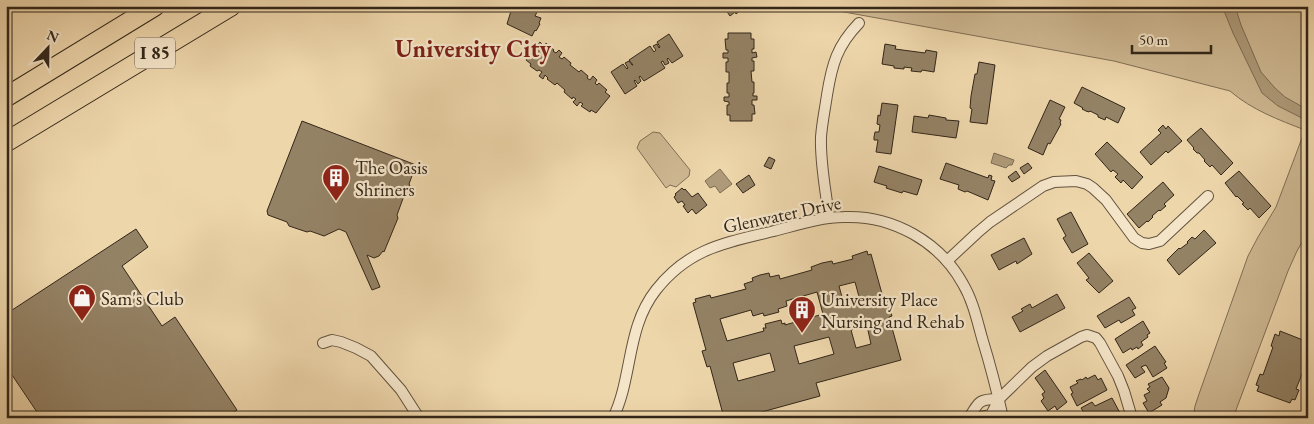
<svg xmlns="http://www.w3.org/2000/svg" width="1314" height="424" viewBox="0 0 1314 424" font-family="'EB Garamond',serif">
<style>
.green{fill:#ceb892;stroke:#806f56}
.water{fill:#ae9a79;stroke:#7c6c53}
.building{fill:#948265;stroke:#322619;fill-rule:evenodd}
.lines{fill:none;stroke-linecap:round;stroke-linejoin:round}
.street-casing{stroke:#61523e;stroke-width:12}
.highway-casing{stroke:#322619;stroke-width:21}
.street{stroke:#f4e4c8;stroke-width:10}
.highway{stroke:#eed6ab;stroke-width:19}
.labels{text-anchor:middle;stroke-width:4.5;stroke-linejoin:round;paint-order:stroke}
.shield{fill:#f4e4c8;stroke:#6c5f4e;stroke-width:1}
.shield-label{font-size:18px;font-weight:bold;fill:#322619}
.poi-label{font-size:19px;fill:#322619;stroke:#f4e4c8;text-anchor:start}
.street-label{font-size:19px;fill:#322619;stroke:#f4e4c8}
.district-label{font-size:24px;font-weight:bold;fill:#7a1f14;stroke:#f4e4c8}
</style>
<rect width="100%" height="100%" fill="#eed6ab"/>
<filter id="stains"><feTurbulence type="fractalNoise" baseFrequency=".004" numOctaves="4"/><feColorMatrix values="0 0 0 0 .2 0 0 0 0 .09 0 0 0 0 .02 0 0 0 .5 -.17"/></filter>
<radialGradient id="worn" r=".72"><stop offset=".6" stop-color="#630" stop-opacity="0"/><stop offset="1" stop-color="#630" stop-opacity=".3"/></radialGradient>
<g class="green">
<path d="M811,6H1308V232L1297,251L1288,271L1233,418H1193L1195,406L1199,394L1248,256L1258,237L1276,207L1305,130C1279,120 1252,110 1230,91L1114,61Z"/>
<path d="M653,132L660,133L690,170L689,176L676,187L670,185L666,188L637,148L640,141Z"/>
</g>
<g class="water">
<path d="M1222,6H1235L1241,25L1261,72L1275,88L1285,97L1308,110V121L1278,106L1262,93L1233,33Z"/>
<path d="M994,153L1014,160L1012,165H1009L1006,168L991,163Z"/>
<path d="M720,169L732,184L720,193L715,186L710,188L705,181Z"/>
</g>
<g class="building">
<path d="M515,6L521,9L522,6H547L545,11L539,8L535,16L541,18L539,23L540,24L536,31L535,30L532,36L507,24L511,11L513,12Z"/>
<path d="M723,6H744L742,8V9L736,14L735,12L730,16Z"/>
<path d="M728,33H751V39H754V49H752V53L756,52L757,57L752,58V61H754V71H751L752,82H754V93H753V96H757V100H752V105H754L755,114H752V121H730V115H727V105H729V102L724,101V97H729V93H727V83H729V72H726V62H728V58H723V53H728V50H726L725,39H728Z"/>
<path d="M669,34L683,56L672,63L668,58L667,59L669,63L665,65L663,61L661,62L665,68L644,81L640,76L639,77L641,81L638,84L635,80L634,81L637,86L625,94L611,72L623,64L627,69L628,68L625,63L629,61L632,65H633L629,60L650,46L654,52L656,50L653,46L657,44L659,48L660,47L657,42Z"/>
<path d="M540,42L544,46L546,43L554,50L553,51L556,53L559,50L562,53L559,57L562,59L564,57L571,63L570,65L579,72L581,70L588,76L587,78L590,80L593,76L597,80L595,83L597,85L599,83L607,90L605,92L610,96L596,113L591,110L590,112L581,106L583,104L580,102L577,106L573,102L576,99L573,97L572,99L564,92L565,90L557,83L555,85L547,79L548,78L545,75L543,79L539,76L542,72L539,70L537,71L530,66L531,64L526,60Z"/>
<path d="M885,44L896,46L895,49L925,53L926,50L937,52L934,72L922,70L921,72L911,71L912,68L904,67V69L894,68V66L882,64Z"/>
<path d="M979,62L995,65L987,124L970,122L972,109L970,108L971,96L975,74H977Z"/>
<path d="M1082,87L1125,108L1118,123L1106,117L1105,120L1098,117V115L1090,111L1089,112L1086,111L1082,109L1083,108L1074,103Z"/>
<path d="M1050,100L1065,107L1059,119L1061,120L1060,123L1061,124L1050,144L1048,143L1043,155L1028,148Z"/>
<path d="M882,103L898,105L891,154L876,152L878,140H874V137L875,132H879L880,125L877,124L878,115L880,116Z"/>
<path d="M929,115L946,118V120L959,121L956,138L912,132L914,116L928,118Z"/>
<path d="M302,121L416,165L409,184L410,186L408,192L405,193L397,215L398,218L384,252L383,251L379,256L374,258L367,255L380,287L372,290L346,232L339,229L324,236L310,231L307,232L289,226L287,222L268,215L267,211Z"/>
<path d="M1163,125L1166,129L1168,126L1182,141L1168,153L1166,151L1151,165L1140,152L1161,133L1158,130Z"/>
<path d="M1201,128L1233,163L1221,175L1212,165L1210,167L1204,161L1205,160L1199,153H1197L1193,149L1194,148L1187,140Z"/>
<path d="M1107,142L1143,177L1132,189L1123,180L1121,183L1115,177L1118,174L1113,170L1111,172L1095,154Z"/>
<path d="M769,157L775,160L771,169L764,166Z"/>
<path d="M946,163L988,178L989,175L992,176L991,180L995,181L988,200L967,191L965,192L958,189L959,185L940,179Z"/>
<path d="M1028,163L1032,168L1024,174L1020,168Z"/>
<path d="M879,166L922,180L917,195L903,191L902,193L886,188L887,186L874,182Z"/>
<path d="M1016,171L1020,177L1012,182L1008,177Z"/>
<path d="M1239,171L1271,206L1259,218L1250,208L1248,210L1242,204L1244,203L1237,196L1236,197L1225,183Z"/>
<path d="M749,175L755,185L743,193L736,184Z"/>
<path d="M1163,182L1174,195L1164,204L1166,206L1160,211L1159,210L1152,216L1153,217L1148,222L1147,221L1139,228L1127,214Z"/>
<path d="M682,188L684,190L685,189L692,197L698,193L707,205L696,214L692,209L688,213L683,206L685,205L682,201L678,203L674,197L676,195L675,194Z"/>
<path d="M1071,212L1088,244L1072,253L1063,238L1066,236L1057,219Z"/>
<path d="M136,229L148,247L122,266L162,326L175,317L237,410L225,418H41L6,366V314Z"/>
<path d="M1204,230L1216,243L1179,275L1167,260L1179,248L1180,249L1188,243L1187,242L1192,237L1195,239Z"/>
<path d="M1024,238L1032,254L1017,264L1016,261L999,270L991,255Z"/>
<path d="M867,251L868,255L871,254L884,301L887,300L892,316L889,317L901,360L816,383L820,396L740,418H724L710,366L707,367L702,351L706,350L693,303L696,302L695,299L710,295L711,298L746,289L744,284L753,281L752,278L760,275L769,273L770,277L779,275L780,279L812,270L811,267L822,263L832,261L833,264L853,259L852,256ZM855,282L861,304L845,308L839,286ZM817,292L823,314L785,325V323L782,324L781,320L765,324L766,328H763L764,331L727,341L720,319L751,310L753,316L763,313L764,316L779,312L778,309L787,306L786,301ZM867,326L871,344L856,348L851,330ZM829,337L834,354L799,364L794,346ZM770,353L775,371L738,381L733,363Z"/>
<path d="M1089,253L1113,281L1099,293L1086,280L1089,278L1077,263Z"/>
<path d="M1057,294L1065,308L1020,332L1012,317L1023,311L1021,309L1030,304L1032,308Z"/>
<path d="M1129,297L1136,308L1132,310L1135,315L1121,323L1119,320L1105,328L1097,316Z"/>
<path d="M1143,321L1150,333L1147,335L1148,337L1141,342L1143,345L1138,349L1137,347L1132,350L1131,348L1123,353L1115,339Z"/>
<path d="M1280,331L1308,342V359L1296,389L1299,390L1295,400L1292,399L1290,403L1257,391L1259,386L1256,385L1260,374L1263,375L1273,347L1271,346L1275,334L1279,336Z"/>
<path d="M1155,346L1166,362L1164,363L1167,368L1153,377L1146,365L1141,367L1145,372L1135,378L1126,365Z"/>
<path d="M1045,370L1067,402L1057,410L1055,406L1048,411L1041,401L1044,398L1042,394L1045,392L1035,378Z"/>
<path d="M1095,375L1098,380L1101,378L1107,390L1077,406L1071,394L1073,393L1070,387L1078,383L1076,381L1081,379L1082,380L1086,377L1087,379Z"/>
<path d="M1162,377L1169,388L1166,398L1160,402L1162,405L1149,413L1143,403L1147,401L1144,395L1150,392L1147,389L1150,387L1148,384Z"/>
<path d="M1112,398L1120,413L1111,418H1081L1080,415L1084,413L1081,408L1092,402L1095,406Z"/>
</g>
<g class="lines">
<defs>
<g id="street">
<path d="M829,218C826,191 820,164 821,137C822,123 825,109 827,95C832,64 837,46 859,23"/>
<path d="M947,261L977,233L990,222L1043,186L1054,182L1076,181L1087,184L1093,188L1106,200L1134,238L1142,243L1149,244L1160,241L1208,196"/>
<path d="M323,343L332,340L341,342L356,348L371,356L401,390L419,418"/>
<path d="M613,418C633,377 626,328 656,290C689,248 725,243 774,231C797,225 821,217 844,217C893,215 940,242 963,284C973,301 977,320 982,338C990,364 997,391 1003,418"/>
<path d="M969,418C979,401 979,399 999,399"/>
<path d="M976,418L991,415L999,399L1032,367L1047,356L1081,337L1087,335L1096,338L1100,343L1118,376L1124,391L1132,418"/>
</g>
<g id="highway">
<path d="M6,97L155,6"/>
<path d="M6,142L231,6"/>
</g>
</defs>
<use href="#street" class="street-casing"/>
<use href="#highway" class="highway-casing"/>
<use href="#street" class="street"/>
<use href="#highway" class="highway"/>
</g>
<defs>
<symbol id="building-pin" viewBox="-11 -11 22 30"><path d="M0 17L-7.5 6A9.5 9.5 0 1 1 7.5 6Z" fill="#8f2418" stroke="#f4e4c8"/><path d="M-4-6H4V6H1V3H-1V6H-4ZM-2.5-4.3h1.7v1.8h-1.7ZM.8-4.3h1.7v1.8H.8ZM-2.5-1h1.7V.8h-1.7ZM.8-1h1.7V.8H.8Z" fill="#fff"/></symbol>
<symbol id="shop-pin" viewBox="-11 -11 22 30"><path d="M0 17L-7.5 6A9.5 9.5 0 1 1 7.5 6Z" fill="#8f2418" stroke="#f4e4c8"/><path d="M-5-2.5h2.3a2.7 3.5 0 0 1 5.4 0H5L5.5 6h-11ZM-1.5-2.5h3a1.5 2.3 0 0 0-3 0Z" fill="#fff"/></symbol>
</defs>
<g fill-rule="evenodd">
<use href="#building-pin" x="320" y="162" width="32" height="43"/>
<use href="#shop-pin" x="66" y="282" width="32" height="43"/>
<use href="#building-pin" x="786" y="294" width="32" height="43"/>
</g>
<g class="labels">
<rect class="shield" x="135" y="37.5" width="40" height="31" rx="4"/>
<g class="shield-label">
<text x="155" y="59">I 85</text>
</g>
<g class="poi-label">
<text x="355" y="174">The Oasis<tspan x="355" dy="22">Shriners</tspan></text>
<text x="101" y="305">Sam's Club</text>
<text x="821" y="306">University Place<tspan x="821" dy="22">Nursing and Rehab</tspan></text>
</g>
<g class="street-label">
<text transform="translate(782 214) rotate(-12)" y="7">Glenwater Drive</text>
</g>
<g class="district-label">
<text x="473" y="57">University City</text>
</g>
</g>
<rect width="1314" height="424" fill="none" stroke="#eed6ab" stroke-width="25"/>
<rect x="8" y="8" width="1299" height="409" fill="none" stroke="#322619" stroke-width="2.5"/>
<rect x="12" y="12" width="1289" height="399" fill="none" stroke="#322619"/>
<g transform="translate(48 48) rotate(22)" stroke="#f4e4c8" stroke-width="4" paint-order="stroke">
<path d="M0-4L9 19L0 12L-9 19Z" fill="#322619"/>
<text y="-8" font-size="14" font-weight="bold" text-anchor="middle" fill="#322619">N</text>
</g>
<path d="M1132 45v8h79v-8" fill="none" stroke="#322619" stroke-width="2.5"/>
<text x="1139" y="45" font-size="15" fill="#322619" stroke="#f4e4c8" stroke-width="4" paint-order="stroke">50 m</text>
<rect width="100%" height="100%" filter="url(#stains)"/>
<rect width="100%" height="100%" fill="url(#worn)"/>
</svg>
